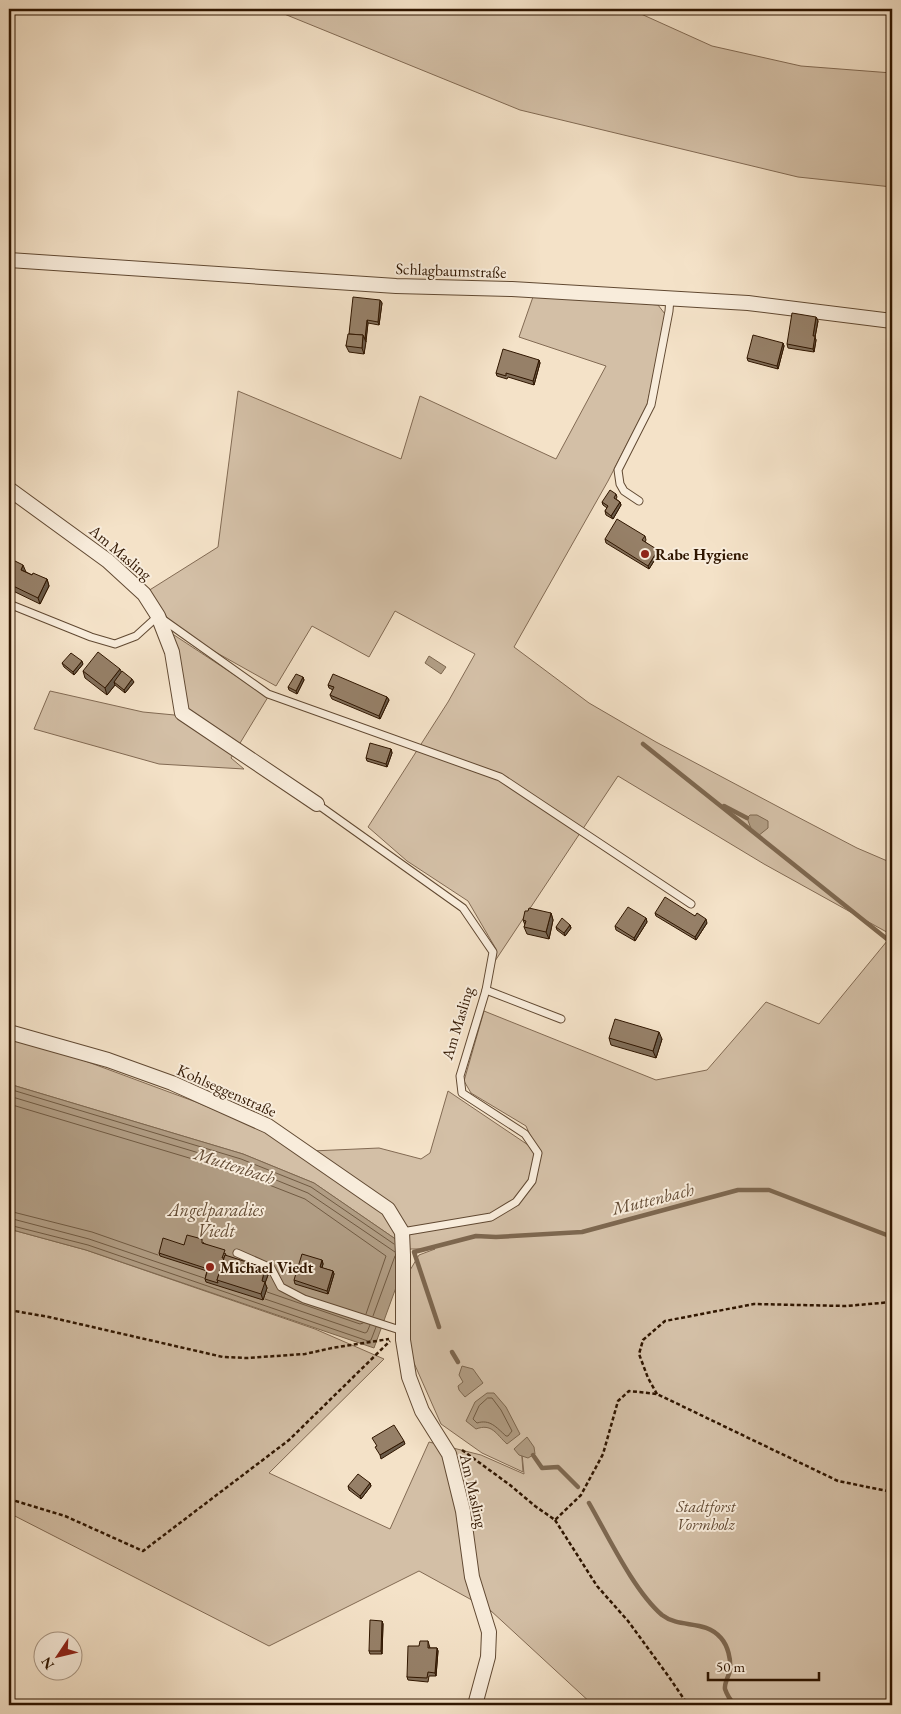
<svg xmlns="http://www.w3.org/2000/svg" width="901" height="1714" viewBox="0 0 901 1714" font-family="'EB Garamond',serif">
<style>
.green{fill:#d3bfa6;stroke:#826a53}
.water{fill:#b19d84;stroke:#7d674f}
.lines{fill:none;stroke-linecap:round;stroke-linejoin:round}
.shore{stroke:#705a42;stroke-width:1}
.stream{stroke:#7d674f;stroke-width:4.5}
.service-casing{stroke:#614932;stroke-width:9}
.minor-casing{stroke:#614932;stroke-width:16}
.path{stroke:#301600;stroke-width:2.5;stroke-dasharray:4 2.5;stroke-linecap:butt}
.service{stroke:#f8ecdb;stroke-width:7}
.minor{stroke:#f8ecdb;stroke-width:14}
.wall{fill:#816e59;stroke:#301600}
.shaded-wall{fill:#695a49;stroke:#301600}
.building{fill:#968068;stroke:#301600}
.poi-dot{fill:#8f2418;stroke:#f8ecdb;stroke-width:2}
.labels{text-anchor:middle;stroke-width:4;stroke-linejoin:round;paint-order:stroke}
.street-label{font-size:16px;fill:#301600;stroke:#f8ecdb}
.poi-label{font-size:16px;font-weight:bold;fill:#301600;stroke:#f8ecdb;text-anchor:start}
.park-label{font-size:16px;font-style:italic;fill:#614932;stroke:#f8ecdb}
.water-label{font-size:18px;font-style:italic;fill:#644c35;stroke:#f8ecdb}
</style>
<rect width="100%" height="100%" fill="#f4e2c8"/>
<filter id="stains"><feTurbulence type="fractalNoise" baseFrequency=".004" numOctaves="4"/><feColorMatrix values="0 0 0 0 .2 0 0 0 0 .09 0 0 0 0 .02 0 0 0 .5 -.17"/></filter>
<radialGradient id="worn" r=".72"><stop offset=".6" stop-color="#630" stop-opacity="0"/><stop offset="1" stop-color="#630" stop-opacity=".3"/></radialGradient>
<g class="green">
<path d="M272,9H630L712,46L801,66L892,73V187L798,177L520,110Z"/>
<path d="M534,294L658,305L665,314L658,357L647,405L608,481L514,647L589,703L656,742L790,813L857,848L892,863V935L764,864L618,776L495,961L496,949L468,901L407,861L368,827L448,702L475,654L395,611L369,657L312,626L276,686L201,644L169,620L148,591L218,547L238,391L401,459L420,396L556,459L606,366L519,337Z"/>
<path d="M171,633L268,697L231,758L244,769L159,764L34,729L50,691L143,712L185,716Z"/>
<path d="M892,935V1705H593L490,1610L419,1571L269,1646L9,1513V1229L86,1250L315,1329L384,1359L269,1473L390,1529L429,1442L481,1455L524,1474L521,1444L523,1472L482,1453L441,1424L414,1363L408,1340L406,1277L419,1255L435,1249H410L314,1183L243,1154L9,1084V1038L61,1052L196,1102L312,1151L379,1148L421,1159L430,1153L448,1091L537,1151L526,1126L471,1093L464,1081L484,1011L656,1080L707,1070L766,1002L819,1024Z"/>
</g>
<g class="water">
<path d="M429,656L446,667L441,674L425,663Z"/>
<path d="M750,815H757L768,821V828L758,836L752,831L747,818Z"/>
<path d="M9,1084L243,1154L314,1183L410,1249L374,1348L86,1250L9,1229Z"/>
<path d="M462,1366L473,1369L483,1383L465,1397L459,1390L458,1386L463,1382L459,1375Z"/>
<path d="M487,1393H494L506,1407L520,1434L507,1444C496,1434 492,1423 476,1429L466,1421L475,1402Z"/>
<path d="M527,1437L534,1447L535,1454L528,1458L519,1455L514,1449Z"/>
</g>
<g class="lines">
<g class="shore">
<path d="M9,1089L241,1159L311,1187L394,1244"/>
<path d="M9,1096L239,1165L308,1193L395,1252"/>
<path d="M9,1104L236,1172L305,1199L386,1256L366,1314"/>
<path d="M9,1211L92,1232L158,1255"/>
<path d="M9,1218L89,1239L204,1278"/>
<path d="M9,1225L88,1245L368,1341L371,1340L376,1327"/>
<path d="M267,1292L360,1324L363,1323"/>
<path d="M265,1299L365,1333L367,1332L370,1325"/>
<path d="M373,1316L395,1256"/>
<path d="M488,1398H492L501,1410L512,1431L508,1436H506C496,1427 490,1419 477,1423L473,1419L479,1406Z"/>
</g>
<g class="stream">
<path d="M643,744L892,943"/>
<path d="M724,806L747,818"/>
<path d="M439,1327L414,1252L476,1236L496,1237L582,1232L738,1190H769L892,1237"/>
<path d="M452,1352L458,1362"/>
<path d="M533,1455L542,1468L558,1467L578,1487"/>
<path d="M589,1503C608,1536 634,1591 662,1615C680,1629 705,1619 721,1638C728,1646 731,1659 730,1670C729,1676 724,1683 725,1689C727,1695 731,1701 735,1705"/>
</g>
<defs>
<g id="service">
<path d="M639,501L624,491L620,484L618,470L651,405L669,311L670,298"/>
<path d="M9,604L91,637L115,644L136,636L158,616L268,694L500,777L691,904"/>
<path d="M317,804L463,908L493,952L486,990L460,1076L462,1093L525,1134L538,1153L532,1181L516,1202L491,1217L402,1232"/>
<path d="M486,990L561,1019"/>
<path d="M237,1253L271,1268L281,1287L304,1299L403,1331"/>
</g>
<g id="minor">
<path d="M9,260L396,286L512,289L748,303L892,321"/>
<path d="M9,489L108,561L144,594L158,616L172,652L182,713L317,804"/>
<path d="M9,1032L108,1060L172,1083L268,1126L388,1209L402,1232L403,1255V1340L409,1377L422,1411L449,1454L463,1511L472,1577L489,1632L488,1657L475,1705"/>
</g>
</defs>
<use href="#service" class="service-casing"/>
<use href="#minor" class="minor-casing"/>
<g class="path">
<path d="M9,1310L49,1317L223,1357L247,1358L305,1354L332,1348L389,1339"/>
<path d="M657,1394L648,1378L639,1354L643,1340L665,1321L754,1304L846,1306L892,1302"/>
<path d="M462,1450L510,1485L535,1506L555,1520L581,1495L603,1454L618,1401L629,1391L657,1394L838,1481L892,1492"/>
<path d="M9,1499L65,1516L143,1551L289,1440L390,1341"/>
<path d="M555,1520L597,1586L628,1621L669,1677L688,1705"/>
</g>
<use href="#service" class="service"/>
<use href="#minor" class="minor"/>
</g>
<g class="wall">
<path d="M380,300L382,303L379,325L368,323L364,354L349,352L346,346L349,334Z"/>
<path d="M816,317L818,321L815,337L816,340L814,352L788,348L787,344Z"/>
<path d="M783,343L784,346L778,369L748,361L747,358Z"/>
<path d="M539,360L540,363L534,385L508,377L507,379L497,376L496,373Z"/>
<path d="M616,494L617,497L616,499L620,502L621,505L613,519L606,515L605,511L607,508L603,505L602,502Z"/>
<path d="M645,536L646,540L645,542L659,553L649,569L606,543L605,539Z"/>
<path d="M9,569L26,572L32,575L47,579L49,586L40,604L9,589Z"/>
<path d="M62,663L83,664L74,675L64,667Z"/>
<path d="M83,671L121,672L134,682L125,693L115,685L107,695L85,678Z"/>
<path d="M303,677L304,680L297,694L289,690L288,687Z"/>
<path d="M328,685L387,697L389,700L380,719L332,699L330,695L333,690L329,688Z"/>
<path d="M391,749L392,753L387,767L367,761L366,758Z"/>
<path d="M551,913L553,920L549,939L527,934L524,927L525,925L523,920Z"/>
<path d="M655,913L695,916L707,923L696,940L656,916Z"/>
<path d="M646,918L647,922L635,941L616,930L615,926Z"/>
<path d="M570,925L571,928L565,936L557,930L556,927Z"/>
<path d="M609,1038L662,1039L656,1058L611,1045Z"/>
<path d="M203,1243L226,1254L225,1256L265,1268L268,1275L265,1283L267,1288L263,1300L206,1282L205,1279L207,1271L160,1256L159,1253L184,1245L204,1243Z"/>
<path d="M322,1260L323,1264L322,1268L333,1271L334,1274L328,1294L295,1284L294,1280Z"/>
<path d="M370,1483L371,1486L361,1499L349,1490L348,1486Z"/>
<path d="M382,1621L383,1624L382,1654H370L369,1651Z"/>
<path d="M428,1641L430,1648H437L438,1651L436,1676H429L428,1682L408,1680L407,1677L419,1646Z"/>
</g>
<g class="shaded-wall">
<path d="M380,300L382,303L379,325L378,322Z"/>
<path d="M816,317L818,321L815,337L816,340L814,352L813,349V336Z"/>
<path d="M367,320L368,323L366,342L365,339Z"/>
<path d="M363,335L366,342L364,354L362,348Z"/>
<path d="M783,343L784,346L778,369L777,366Z"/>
<path d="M539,360L540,363L534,385L533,381Z"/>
<path d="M620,502L621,505L613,519L611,516Z"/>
<path d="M658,550L659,553L649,569L648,566Z"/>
<path d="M23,565L26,572L21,570Z"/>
<path d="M47,579L49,586L40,604L38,598Z"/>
<path d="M82,661L83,664L74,675L73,672Z"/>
<path d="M120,669L123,675L114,682L115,685L107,695L105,688Z"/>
<path d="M303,677L304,680L297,694L296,691Z"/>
<path d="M132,679L134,682L125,693L124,690Z"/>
<path d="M387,697L389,700L380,719L379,716Z"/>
<path d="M391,749L392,753L387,767L386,764Z"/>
<path d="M551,913L553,920L549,939L546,932Z"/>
<path d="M646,918L647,922L635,941L634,938Z"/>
<path d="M706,919L707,923L696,940L695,937Z"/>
<path d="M570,925L571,928L565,936L564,933Z"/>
<path d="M659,1032L662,1039L656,1058L653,1051Z"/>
<path d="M322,1260L323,1264L321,1270L320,1267Z"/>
<path d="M265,1268L268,1275L265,1283L267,1288L263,1300L261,1294L262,1281Z"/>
<path d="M333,1271L334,1274L328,1294L327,1291Z"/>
<path d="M404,1441L405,1444L381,1459L380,1455Z"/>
<path d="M370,1483L371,1486L361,1499L360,1496Z"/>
<path d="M382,1621L383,1624L382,1654L381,1651Z"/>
<path d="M437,1648L438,1651L436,1676L435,1673Z"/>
</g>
<g class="building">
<path d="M353,297L380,300L378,322L367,320L365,339L363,335L349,334Z"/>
<path d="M792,313L816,317L813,336H815L813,349L787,344Z"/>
<path d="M348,334L363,335L362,348L346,346Z"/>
<path d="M753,335L783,343L777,366L747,358Z"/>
<path d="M503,349L539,360L533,381L506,373V376L496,373Z"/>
<path d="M610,490L616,494L614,498L620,502L611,516L605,511L608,506L602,502Z"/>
<path d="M617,519L645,536L642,540L658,550L648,566L605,539Z"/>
<path d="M13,560L23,565L21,570L32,575L33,573L47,579L38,598L9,584V569Z"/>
<path d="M98,652L120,669L105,688L83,671Z"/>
<path d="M71,653L82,661L73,672L62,663Z"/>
<path d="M122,671L132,679L124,690L114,682Z"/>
<path d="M296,674L303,677L296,691L288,687Z"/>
<path d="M333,674L387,697L379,716L330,695L334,687L328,685Z"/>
<path d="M370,743L391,749L386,764L366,758Z"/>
<path d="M665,897L695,916L697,913L706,919L695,937L655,913Z"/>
<path d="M628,907L646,918L634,938L615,926Z"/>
<path d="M529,908L551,913L546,932L524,927L526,921L523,920L525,911H528Z"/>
<path d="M562,918L570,925L564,933L556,927Z"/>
<path d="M615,1019L659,1032L653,1051L609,1038Z"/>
<path d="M187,1235L202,1239V1243L225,1250L222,1258H224L217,1280L218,1283L205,1279L208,1269L159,1253L163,1238L184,1245Z"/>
<path d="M302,1254L322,1260L320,1267L333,1271L327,1291L294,1280Z"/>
<path d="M225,1255L265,1268L262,1281L265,1282L261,1294L217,1280Z"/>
<path d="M394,1425L404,1441L380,1455L375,1447L377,1446L372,1438Z"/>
<path d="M358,1474L370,1483L360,1496L348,1486Z"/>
<path d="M370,1620L382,1621L381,1651H369Z"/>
<path d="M420,1641H428V1648H437L435,1673L428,1672L427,1678L407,1677L408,1646H419Z"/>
</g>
<g class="poi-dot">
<circle cx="645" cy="554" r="5"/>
<circle cx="210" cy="1267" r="5"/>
</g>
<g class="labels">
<g class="street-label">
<text transform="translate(451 270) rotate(2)" y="6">Schlagbaumstraße</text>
<text transform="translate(121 552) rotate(40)" y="6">Am Masling</text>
<text transform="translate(457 1023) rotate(-73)" y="6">Am Masling</text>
<text transform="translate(227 1090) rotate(24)" y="6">Kohlseggenstraße</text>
<text transform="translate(474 1491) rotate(77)" y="6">Am Masling</text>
</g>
<g class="poi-label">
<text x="655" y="560">Rabe Hygiene</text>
<text x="220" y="1273">Michael Viedt</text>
</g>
<g class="park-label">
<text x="706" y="1512">Stadtforst<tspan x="706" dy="18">Vormholz</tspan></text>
</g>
<g class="water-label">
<text transform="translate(235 1166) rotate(18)" y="6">Muttenbach</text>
<text transform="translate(653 1199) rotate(-14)" y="6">Muttenbach</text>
<text x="216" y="1216">Angelparadies<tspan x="216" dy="21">Viedt</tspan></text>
</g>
</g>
<rect width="901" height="1714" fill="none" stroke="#f4e2c8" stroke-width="30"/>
<rect x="10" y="10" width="881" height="1694" fill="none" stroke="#301600" stroke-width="2.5"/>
<rect x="15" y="15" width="871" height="1684" fill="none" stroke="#301600"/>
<g transform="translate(58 1656) rotate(235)"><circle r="24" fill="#f8ecdb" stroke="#a89683"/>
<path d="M0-4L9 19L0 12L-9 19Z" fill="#8f2418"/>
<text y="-8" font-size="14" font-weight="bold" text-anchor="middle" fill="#301600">N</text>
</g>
<path d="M708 1672v8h111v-8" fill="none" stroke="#301600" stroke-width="2.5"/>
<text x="716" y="1672" font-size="15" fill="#301600" stroke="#f8ecdb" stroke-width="4" paint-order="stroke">50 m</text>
<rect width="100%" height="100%" filter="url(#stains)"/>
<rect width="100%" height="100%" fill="url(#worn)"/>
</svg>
